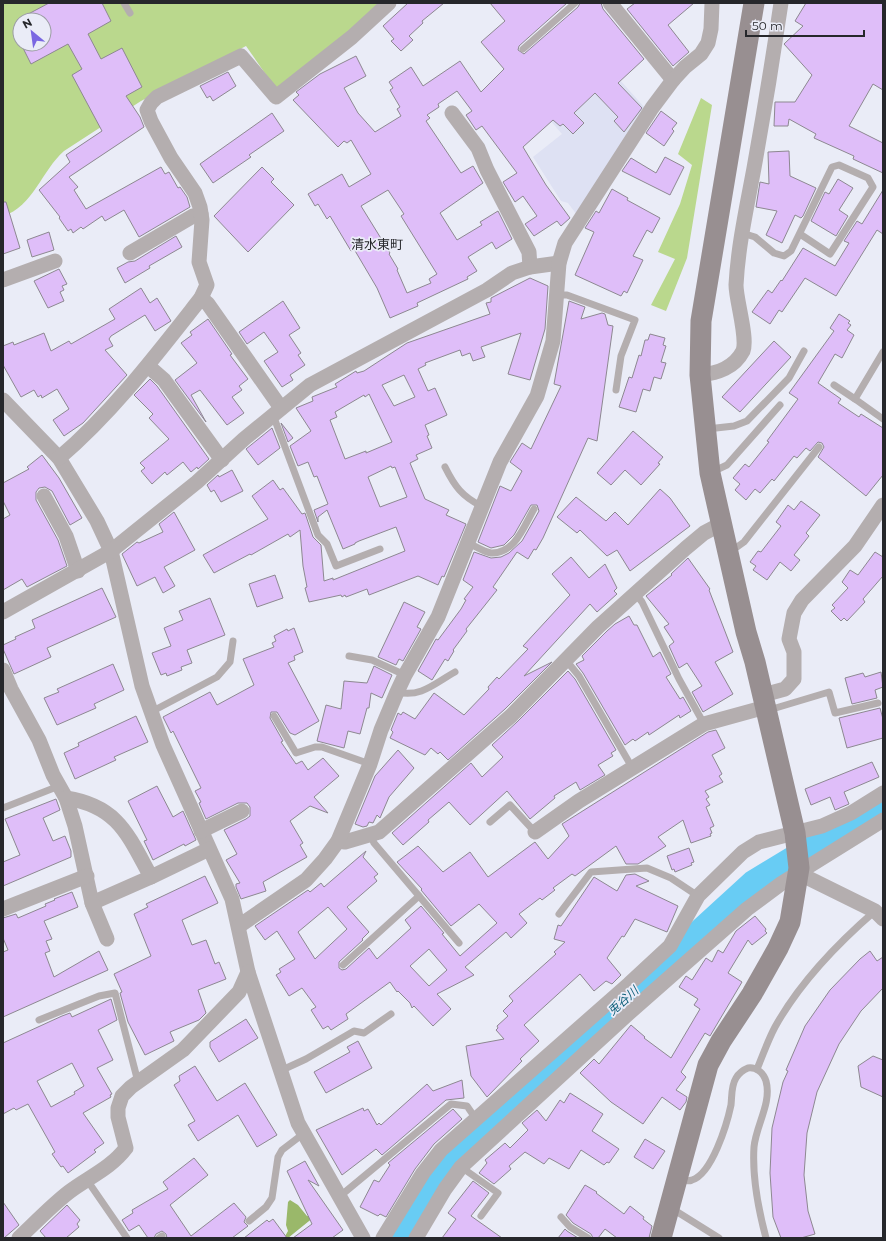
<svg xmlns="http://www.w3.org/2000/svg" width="886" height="1241" viewBox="0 0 886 1241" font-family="Montserrat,'Noto Sans JP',sans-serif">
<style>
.built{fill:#dee1f3}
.green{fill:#bad88d;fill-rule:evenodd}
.forest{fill:#9ab86a}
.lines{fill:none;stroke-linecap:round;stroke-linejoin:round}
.river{stroke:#68ccf4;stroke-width:28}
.building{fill:#dfbef9;stroke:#8d8891;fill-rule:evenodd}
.lane{stroke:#b4aeaf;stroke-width:7}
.street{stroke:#b4aeaf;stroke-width:15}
.secondary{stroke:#988f91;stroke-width:21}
.labels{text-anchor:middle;stroke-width:3.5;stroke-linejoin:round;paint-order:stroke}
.water-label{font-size:12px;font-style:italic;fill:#0b5e79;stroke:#eaecf7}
.quarter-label{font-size:13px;fill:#26272b;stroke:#eaecf7}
</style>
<rect width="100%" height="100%" fill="#eaecf7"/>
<path class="built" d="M593,50L645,108L577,215L568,203L561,201L533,157L562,134L537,105Z"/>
<g class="green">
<path d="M3,3H381L356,28L276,89L246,46L141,101L64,151C42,170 33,207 3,216ZM20,20H44V44H20Z"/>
<path d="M701,98L712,105L687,258L666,311L651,305L675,259L658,252L680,204L692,165L678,154Z"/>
</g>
<path class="forest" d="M290,1200L298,1205L307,1216L314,1217L288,1238H284L288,1231L286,1225L288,1202Z"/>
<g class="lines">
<path class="river" d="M402,1238L431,1186L472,1136L695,938L754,884L883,806"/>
</g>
<g class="building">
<path d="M49,3H102L111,21L88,34L101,59L122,48L142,87L126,96L140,117L144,127L69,177L78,187L74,190L86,209L161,167L165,174L169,172L178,188L180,187L187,197L190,207L139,237L124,210L105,221L102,216L83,229L81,227L73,233L71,229L68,231L59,218L60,217L39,190L70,162L66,155L102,131L72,75L82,69L68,44L31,64L21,44H44V20H17Z"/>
<path d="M408,3H444L422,21L423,23L409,36L413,40L401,51L391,41L394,39L383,26Z"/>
<path d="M490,3H567L519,46L518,50L524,54L578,7L580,3H601L603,9L644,59L618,83L642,108L624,132L614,121L618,117L595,93L574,113L584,123L573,134L563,124L560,126L553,120L523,147L546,185L570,218L561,226L557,221L534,236L525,224L537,216L523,196L515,202L503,182L517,173L482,126L476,130L466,115L472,111L457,91L438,104L439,107L427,115L430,118L426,121L461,173L473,166L483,183L440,213L457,240L482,225L480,222L498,211L512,239L496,249L492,242L468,257L477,271L467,277L468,279L417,303L418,306L390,318L377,288L354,249L351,251L330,216L327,219L318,204L315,206L308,194L342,174L349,187L371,174L351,140L347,143L344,141L338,147L293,100L299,95L296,92L320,74L356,56L366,76L344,88L358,113L375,132L401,116L397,109L400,107L390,90L393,88L389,82L411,67L423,86L460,61L481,92L504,69L481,42L505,21ZM388,190L404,214L401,216L437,274L429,279L431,283L407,293L397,270L398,269L389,254L390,253L361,206Z"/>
<path d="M635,3H694L668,25L689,52L673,66L627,9Z"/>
<path d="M806,3H883V90L873,84L849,126L883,143V173L853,159L854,156L814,138L816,134L789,119L788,126H774L775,102H795L812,75L784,44L803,26L795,21Z"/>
<path d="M228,72L236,86L213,101L210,96L207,98L200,86Z"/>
<path d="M661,111L677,123L672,129L674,131L664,146L646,133Z"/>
<path d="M272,113L284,131L249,155L251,157L213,183L200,164Z"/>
<path d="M789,151L790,176L816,188L803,216L801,218L795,215L782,243L766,235L777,211L756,207L760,182L769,184L768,152Z"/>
<path d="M665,157L684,167L670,195L622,171L631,158L656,173Z"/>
<path d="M262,167L274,179L271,182L294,205L248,252L214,216Z"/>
<path d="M838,179L853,188L839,210L848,216L836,236L811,221L825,192L829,194Z"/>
<path d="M612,189L628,198L627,200L660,218L652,233L647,230L633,256L643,260L627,293L624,291L621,296L575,275L594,232L585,228L596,211L599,213Z"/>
<path d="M883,190V234L877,230L836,296L805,278L782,312L779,310L770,324L752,312L768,290L772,293L781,280L782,281L803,248L835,266L849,243L844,241L857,221L862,224Z"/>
<path d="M3,202H6L20,248L3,254Z"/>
<path d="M49,232L54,250L32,257L27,240Z"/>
<path d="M176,236L182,247L149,266L150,268L125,283L117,268L128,262L135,261Z"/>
<path d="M59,269L67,284L62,286L64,290L60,292L64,301L48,308L34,281Z"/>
<path d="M530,278L548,286L545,329L530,380L508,374L521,333L481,347L485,357L473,361L470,353L462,356L460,350L425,363L426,365L418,369L428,391L435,388L447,415L425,425L429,435L427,436L432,448L416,455L418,459L410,463L425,499L449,510L446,515L466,524L444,577L442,576L438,585L418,576L369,595L367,589L346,597L345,595L342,597L341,595L309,602L305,588L307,587L303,566L300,530L290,537L288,534L251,555L250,554L214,573L203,555L268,519L252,496L273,480L280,490L283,488L302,514L305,513L313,537L321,545L324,581L333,578V580L405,551L396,527L359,541L355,543V544L343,549L327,510L318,517V522L314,510L328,504L317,476L314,477L308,462L298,466L290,446L311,431L296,408L313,401L312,397L337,387L335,384L356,371L357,373L364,371L407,343L490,314L486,303L491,302V298ZM404,375L415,397L394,406L382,385ZM369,394L392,442L366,453V451L345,459L330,420L337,417L335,412L364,395L365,397ZM391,466L392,468L395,467L407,497L380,507L368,477Z"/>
<path d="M141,288L150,303L157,298L171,321L155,331L145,315L111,336L109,339L113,346L105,350L127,375L83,423L64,436L53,420L69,409L57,389L42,398L41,395L38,397L34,390L21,397L3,365V346L13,342L14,345L44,333L51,351L69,341L71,344L115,319L109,309Z"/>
<path d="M283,301L300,328L289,335L301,353L298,355L305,365L290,375L293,380L282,387L264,361L278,352L264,332L247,344L239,332Z"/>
<path d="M569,301L585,307L581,319L602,313L605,314L608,325L613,326L597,441L588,438L543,538L536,550L534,549L528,559L517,552L493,587L497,590L466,629L467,631L453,650L454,651L448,661L445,659L432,680L418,671L436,639L438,640L461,609L466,600L464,599L473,587L463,580L474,552L491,558L501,557L509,553L522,541L539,511L537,505H531L514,535L504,545L491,548L478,542L500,486L511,491L522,471L510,462L522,443L531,449L561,386L554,384Z"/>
<path d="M839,314L850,321L848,323L851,325L847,330L854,335L842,358L835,354L818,383L841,399L838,403L859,417L861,414L883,428V475L866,496L818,457L824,447L822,443L818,442L810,451L806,448L797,458L794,456L774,481L772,479L760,493L755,489L746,500L735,490L740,484L733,478L745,464L749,467L769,442L767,441L798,399L789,393L834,331L830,328Z"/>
<path d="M208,319L232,354L230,355L248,379L239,386L242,390L232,397L244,413L227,425L200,390L191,395L206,422L175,380L197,363L181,343L192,335L190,332Z"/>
<path d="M650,334L665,338L663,345L666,346L661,362L666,363L661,379L654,377L650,391L643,389L636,412L619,407L629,377L632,378L639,355L641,356L645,340H648Z"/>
<path d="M774,341L791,357L740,412L722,397Z"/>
<path d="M150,379L157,386L209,459L198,469L197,467L191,472L183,462L167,475L165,472L152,484L141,471L145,468L140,463L169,439L149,418L153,414L134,395Z"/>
<path d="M281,423L293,438L288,442Z"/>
<path d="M272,428L280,448L258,465L246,449Z"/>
<path d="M633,431L663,457L658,463L660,464L641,485L625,470L611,485L597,473Z"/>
<path d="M42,455L59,478L82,518L70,525L52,491L45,487L39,488L36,492V500L58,540L67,566L27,587L22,579L3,590V519L10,515L3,501V483L29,469L27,467Z"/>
<path d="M232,470L243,491L221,502L214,490L211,492L207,485L218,475L219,477Z"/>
<path d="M660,489L670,498L690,526L630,571L617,550L607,556L580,530L577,533L557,517L576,497L606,521L615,512L628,525Z"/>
<path d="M801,501L820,515L806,533L809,536L794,555L800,560L791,571L780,562L767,580L753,570L756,566L750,562L758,551L761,552L781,526L776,522L788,505L794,510Z"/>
<path d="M174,512L195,550L164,567L175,586L163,593L155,577L137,586L122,554L137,542L139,543L163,532L159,524Z"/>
<path d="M875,552L883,557V576L863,599L865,602L847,621L844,618L841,621L831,611L835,608L832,605L848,588L842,582L850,570L858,575Z"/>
<path d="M571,557L589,578L605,564L617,588L614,591L617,594L597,612L590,604L524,676L552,662L505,709L448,760L440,752L438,754L431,748L425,755L390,738L393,732L391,730L398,713L401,715L403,712L415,719L434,693L464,715L489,689L488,687L497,677L499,679L528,649L523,646L570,595L552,574Z"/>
<path d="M688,558L710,589L709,590L733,652L715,662L733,694L703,712L692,692L702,686L687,663L679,668L669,646L674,642L664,627L669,624L646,596L672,575L671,574Z"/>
<path d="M275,575L283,598L257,607L249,584Z"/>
<path d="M102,588L116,617L47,648L51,657L14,674L3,649V645L16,639L15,637L35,628L32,620Z"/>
<path d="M210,598L225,635L187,650L192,663L181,667L182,670L167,676L166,673L161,675L152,653L171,646L164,628L183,620L179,611Z"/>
<path d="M404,602L425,612L417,627L421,629L403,661L399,659L396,665L378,657Z"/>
<path d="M629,616L634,625H637L653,657L660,652L671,674L666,677L680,699L683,697L691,711L680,718L679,715L649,735L648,732L635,741L633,739L625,745L583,673L576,664L584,660L582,656L607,631L615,624Z"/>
<path d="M294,628L303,652L294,656L295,660L288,663L319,721L295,735L290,733L277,712H271L270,718L283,741L281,742L296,764L302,761L308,770L323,758L339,776L314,797L328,813L310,806L290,821L303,843L300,845L307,857L263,882L266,891L241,899L236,887V884L240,883L226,860L237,854L224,830L246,819L250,816V807L247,803H238L206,819L199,803L201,802L195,791L201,788L173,731L171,733L163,717L210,692L217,705L254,685L243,659L274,647L272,643L276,641L274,636L287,629L288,631Z"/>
<path d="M113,664L124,690L94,704L96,708L57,725L44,698L59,692L57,689Z"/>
<path d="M374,666L392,675L382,698L371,693L369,708H367L360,734L348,731L344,748L317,741L326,705L341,709L344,681L367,683Z"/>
<path d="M568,671L575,679L616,750L611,753L613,756L598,765L605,775L580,790L576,782L554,796L555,798L530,819L507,791L470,825L449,802L428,820L429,822L403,845L392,833L471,763L482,777L503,757L492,745L517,722Z"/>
<path d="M881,672L883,687L875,690L877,698L852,704L845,678L863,673L865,677Z"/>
<path d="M880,708L883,719V738L847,748L839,718Z"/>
<path d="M136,716L148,742L114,757L116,760L75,779L64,753L79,746L78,743Z"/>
<path d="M716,730L725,748L712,755L722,774L719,776L723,782L705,791L709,797L706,799L710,805L706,807L714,826L710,828L712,833L710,834L711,836L691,843L683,820L658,837L666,846L638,864H626L616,846L575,876L572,874L553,888L555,890L542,900L540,898L519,914L527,923L511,938L506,932L465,967L474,975L437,994L451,1009L433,1026L414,1006L412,1008L410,1003L398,991L397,992L390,982L346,1014L348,1019L331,1030L328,1026L323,1029L311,1010L316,1007L302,988L289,996L276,975L281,972L279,969L295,959L277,931L265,940L255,926L308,890L310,892L321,883L324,887L366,851L363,857L378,874L374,877L377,881L347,907L369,932L362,939L363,940L339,962V968L342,970L346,969L369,948L377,959L411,928L405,920L421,906L444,933L442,934L460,956L497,923L479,904L451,926L421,890L422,889L397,862L418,846L443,872L470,852L488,877L535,842L548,859L569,836L562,824L708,732ZM328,907L347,929L315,959L298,932ZM429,949L447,970L429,986L410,966Z"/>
<path d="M398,750L414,768L389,797L380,818L377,815L373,823L369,822L367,826L363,827L355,824L375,776Z"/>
<path d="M872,762L879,777L844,792L849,804L835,810L830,797L811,805L805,789Z"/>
<path d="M157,786L173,817L183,811L196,840L185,846L184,844L153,860L144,841L147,840L128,801Z"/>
<path d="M56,799L60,810L43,818L53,841L65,836L71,851V857L3,886V862L20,855L5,819Z"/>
<path d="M689,848L694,862L691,863L692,865L675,872L674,869L672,870L667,856Z"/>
<path d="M635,874L649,881L636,886L678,906L667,932L635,919L624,937L622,936L607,958L621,975L612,984L606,981L594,991L580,974L524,1025L539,1041L520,1059L522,1061L487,1097L471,1076L466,1046L504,1039L496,1030L498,1028L497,1026L508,1016L503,1011L513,1001L509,996L556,954L554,952L565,942L554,939L558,925L561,926L594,877L617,891L626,875Z"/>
<path d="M205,876L218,903L182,920L192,945L206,940L215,964L219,962L226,979L198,990L206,1013L199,1020L170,1032L174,1041L145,1055L128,1022L120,993L122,992L114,974L151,956L134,914L148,907L146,904Z"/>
<path d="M72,892L78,907L44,921L52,939L46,941L50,951L45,953L54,977L99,951L108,970L3,1017V952L8,950L3,938V918L16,914L18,918L46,906L45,904L55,900L54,899Z"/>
<path d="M755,916L766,929L765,931L767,933L752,945L748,940L728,973L742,982L710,1036L705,1033L681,1072L686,1077L676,1090L687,1097L686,1102L680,1110L662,1097L643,1124L611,1102L580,1073L594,1059L599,1064L631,1025L645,1037L644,1038L671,1058L700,1009L694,1005L698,999L679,987L686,976L692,980L706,958L712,962L718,950L723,953L736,931Z"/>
<path d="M870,951L877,961L883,957V988L861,1011L839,1044L817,1092L807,1133L804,1175L808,1211L815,1234L801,1238H781L773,1217L770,1173L772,1128L783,1082L788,1071L786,1070L805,1026L830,990L860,959Z"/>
<path d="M111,999L117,1020L98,1030L113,1060L97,1068L112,1094L110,1095L111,1097L83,1113L104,1143L94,1150L96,1152L68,1173L63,1166L61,1167L52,1154L55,1152L28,1104L16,1110L14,1108L3,1114V1043L62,1016L70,1013L72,1017ZM72,1063L84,1086L74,1092L75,1094L51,1107L37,1081Z"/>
<path d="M246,1019L258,1038L219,1062L210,1047V1042Z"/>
<path d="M358,1041L372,1068L326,1093L314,1072L350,1052L347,1047Z"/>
<path d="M873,1056L883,1060V1097L861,1087L858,1066Z"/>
<path d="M195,1066L217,1101L245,1083L277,1135L257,1147L238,1115L198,1141L188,1125L195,1121L174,1085L180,1081L179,1076Z"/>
<path d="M462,1080L464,1098L446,1100L382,1155L376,1149L342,1175L316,1130L363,1108L364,1111L368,1109L377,1125L379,1123L381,1125L427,1084L433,1091Z"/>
<path d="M570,1093L603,1114L592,1131L619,1149L609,1163L607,1162L604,1165L581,1150L569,1169L549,1158L544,1164L525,1152L509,1166L511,1169L494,1184L479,1173L487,1163L485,1160L505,1143L510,1148L528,1130L522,1123L537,1110L546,1121L560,1100L564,1103Z"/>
<path d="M453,1109L462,1119L434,1144L415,1169L386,1217L380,1214L378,1216L360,1207L374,1180L379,1182L390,1165L388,1163Z"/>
<path d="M645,1139L665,1151L653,1169L634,1157Z"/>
<path d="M194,1158L208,1175L170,1205L191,1236L234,1203L246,1217L244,1222L248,1226L232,1238H167L166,1234L162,1231L156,1234L154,1238H148L139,1225L129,1231L122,1220L133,1213L132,1210L168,1189L163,1182Z"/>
<path d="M305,1161L319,1186L308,1180L343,1230L332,1238H293L312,1224L287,1171Z"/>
<path d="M473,1181L489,1193L471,1216L502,1238H442L456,1219L448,1213Z"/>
<path d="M585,1185L597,1192L596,1193L624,1214L630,1206L644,1217L643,1219L652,1226L649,1238H617L605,1229L598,1238H593L591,1234L573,1223L566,1215Z"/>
<path d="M3,1202L19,1225L4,1238H3Z"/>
<path d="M67,1205L80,1220L77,1224L79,1227L66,1238H46L40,1231Z"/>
<path d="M273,1219L287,1238H244L267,1220L269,1222Z"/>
<path d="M565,1229L567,1231L578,1238H558Z"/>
</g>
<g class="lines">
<g class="lane">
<path d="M124,3L130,13"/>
<path d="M523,49L575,3"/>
<path d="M742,233L755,237L774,253L784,256L791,251L832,167L839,165L868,178L873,187L830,254L800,234"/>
<path d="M558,295H567L635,320L621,356L616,390"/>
<path d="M883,352L855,399L883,419"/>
<path d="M834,385L855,399"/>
<path d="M273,415L318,535L327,544L336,566L380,549"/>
<path d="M707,429L734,426L747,421L789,378L804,351"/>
<path d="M445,467C455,487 462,496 481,506"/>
<path d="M712,472L727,465L780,405"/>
<path d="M468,543C475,546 484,552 491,553C515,554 524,526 534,509"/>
<path d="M730,552L744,542L819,447"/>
<path d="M635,593L642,602L679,679L704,724"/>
<path d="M349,656L372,660L405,675"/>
<path d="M565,659L579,676L633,769"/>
<path d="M397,692C421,698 435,683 455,672"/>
<path d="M769,710L829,692L835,713L878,703"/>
<path d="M151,712L217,677L230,662L233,641"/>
<path d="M274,716L296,753L315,747H322L370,764"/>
<path d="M3,808L59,786"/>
<path d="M490,822L510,805L535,832"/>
<path d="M371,836L374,843L459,943"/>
<path d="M559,914L591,872L647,868L671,878L698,896"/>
<path d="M343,965L419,896"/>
<path d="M39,1020L99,996L115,993L138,1082"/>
<path d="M757,1069C763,1055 768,1040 775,1027C800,982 837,944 875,911"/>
<path d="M280,1071L306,1059L354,1031L364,1033L391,1014"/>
<path d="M461,1167L498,1193L481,1216"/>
<path d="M87,1180L127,1238"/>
<path d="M680,1180C683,1180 688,1182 692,1180C712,1174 727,1124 731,1105C732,1096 731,1086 736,1078C739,1073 743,1070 748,1068C756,1067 763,1072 766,1081C772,1103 756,1125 754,1147C752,1178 758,1208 766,1238"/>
<path d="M339,1197L451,1104L467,1106L476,1119"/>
<path d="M671,1208L719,1238"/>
<path d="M561,1217L570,1227L588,1238"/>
<path d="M249,1221L266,1207L272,1198L278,1157L282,1150L303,1134"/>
<path d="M159,1238L162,1236"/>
</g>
<g class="street">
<path d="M610,3L673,80"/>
<path d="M452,113L478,148L487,170L529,252L530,267"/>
<path d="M130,253L193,216L201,214"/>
<path d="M3,280L55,261"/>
<path d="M201,298L208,304L281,408"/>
<path d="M148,366L164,380L222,460"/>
<path d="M700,375C718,373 734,368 743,351C748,338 736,300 736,285C738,246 747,206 754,168C764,113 773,58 781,3"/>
<path d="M3,400L59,458L97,521L111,551L142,686L163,745L232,899L248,972L298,1123L363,1238"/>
<path d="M59,458C113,412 157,354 201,298L207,285L199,262L202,220L200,207L195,193L171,158L151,121L147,110L151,103L157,97L241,56L276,97L352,37L389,3"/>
<path d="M44,496L66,536L78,571"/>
<path d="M3,612L111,551L197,482L244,439L310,385L487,290L512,273L530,267L559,263"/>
<path d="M3,670L11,689L39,740L53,775L66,798L75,826L92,903L151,877"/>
<path d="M763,695L785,689L794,679V652L789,639L794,613L802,600L855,546L883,505"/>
<path d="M66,798C118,806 128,835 151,877L209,849"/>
<path d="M201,831L242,811"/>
<path d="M535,832L579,801L704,724L766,707"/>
<path d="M338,841L345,842L379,832L511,716L598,627L686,548L704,533L721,524"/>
<path d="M798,873L875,911L883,919"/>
<path d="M92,903L107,939"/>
<path d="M3,909L87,876"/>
<path d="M239,926L306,880L325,859L338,841L370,764L381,730L397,692L405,675L438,617L500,462L537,396L553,341L559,263L565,243L652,108L673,80L685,67L701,54L708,43L711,29L712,3"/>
<path d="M19,1238C36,1222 51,1206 69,1192C89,1177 111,1168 126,1148L118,1117V1108L122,1096L131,1087L183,1050L239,992L248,972"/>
<path d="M383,1238L423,1173L441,1150L629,984L670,946L698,896L743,852L759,842L822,826L851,813L883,793"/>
<path d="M416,1238L445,1189L461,1167L629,1013L747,909L782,883L883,820"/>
</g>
<path class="secondary" d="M661,1238L708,1065L721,1041L752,994L778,948L790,922L799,868L795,833L755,662L746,632L710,473L700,375L701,321L754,3"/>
</g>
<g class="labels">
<g class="water-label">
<text transform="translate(623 1001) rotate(-42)" y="4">兎谷川</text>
</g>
<g class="quarter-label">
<text x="377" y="249">清水東町</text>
</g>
</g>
<rect width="886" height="1241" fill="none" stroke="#26272b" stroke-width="8"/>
<g transform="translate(32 32) rotate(331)"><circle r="19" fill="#eaecf7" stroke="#9c9da5"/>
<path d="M0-3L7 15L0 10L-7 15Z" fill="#7a67e2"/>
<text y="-6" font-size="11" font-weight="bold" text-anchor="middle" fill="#26272b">N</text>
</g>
<path d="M746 30v6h118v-6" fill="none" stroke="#26272b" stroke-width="2"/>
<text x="752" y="30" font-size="12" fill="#26272b" stroke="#eaecf7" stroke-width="3" paint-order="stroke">50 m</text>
</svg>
